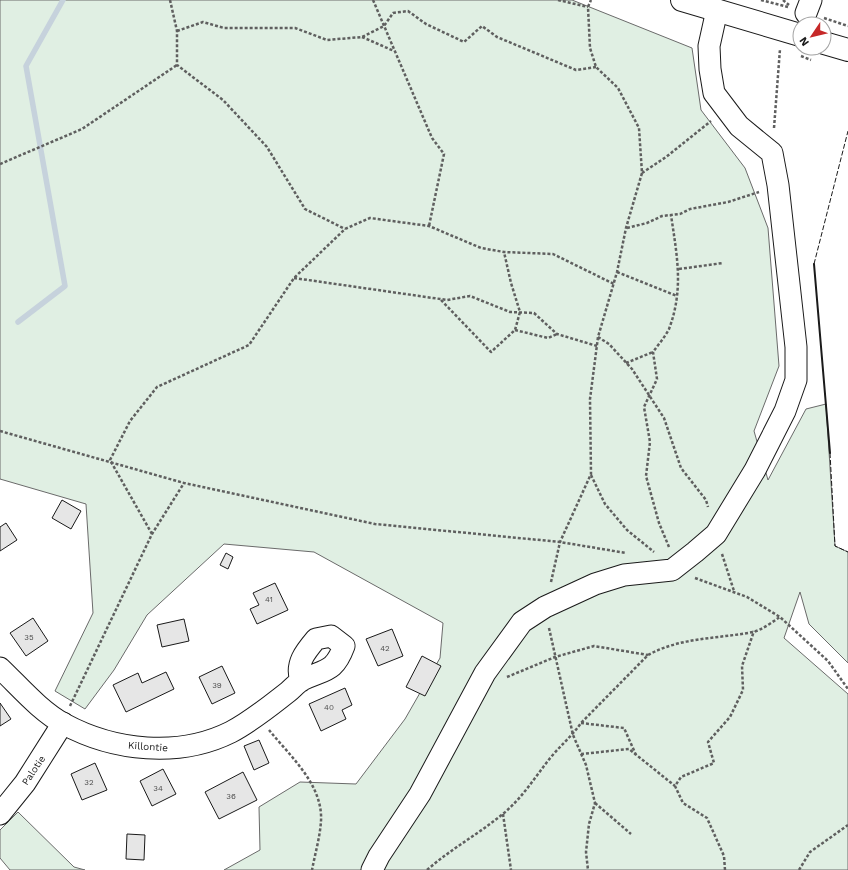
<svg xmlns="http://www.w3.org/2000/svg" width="848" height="870" viewBox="0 0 848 870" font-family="'Work Sans',sans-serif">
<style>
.green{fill:#e0efe3;stroke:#6a6a6a}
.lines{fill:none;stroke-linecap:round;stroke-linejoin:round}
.stream{stroke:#c6d2dc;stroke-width:5.5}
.building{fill:#e6e6e6;stroke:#1a1a1a}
.minor-casing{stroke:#1a1a1a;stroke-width:23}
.major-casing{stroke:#1a1a1a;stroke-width:24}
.path{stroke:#5f5f5f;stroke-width:2.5;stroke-dasharray:3 2;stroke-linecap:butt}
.minor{stroke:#fff;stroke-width:21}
.major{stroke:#fff;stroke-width:22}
.fence{stroke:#1a1a1a;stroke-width:1;stroke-dasharray:5 2;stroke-linecap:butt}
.wall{stroke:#1a1a1a;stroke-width:2}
.labels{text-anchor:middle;stroke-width:3;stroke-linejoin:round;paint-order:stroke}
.number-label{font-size:8px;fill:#4d4d4d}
.street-label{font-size:10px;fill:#1a1a1a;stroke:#fff}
</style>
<rect width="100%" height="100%" fill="#fff"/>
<g class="green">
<path d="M0,0H572L692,48L701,110L745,168L768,228L779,366L754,431L768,480L806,409L826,404L835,546L848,552V663L809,624L800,592L784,638L848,694V870H224L260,850L259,807L300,782L356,784L405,719L440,658L443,623L314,552L224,544L147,615L114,670L85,709L55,691L93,613L86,504L0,479Z"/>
<path d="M18,812L74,867L85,870H10L0,858V830Z"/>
</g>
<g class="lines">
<path class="stream" d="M18,322L65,286L26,66L63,0"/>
</g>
<g class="building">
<path d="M62,500L81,511L71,529L52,518Z"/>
<path d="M6,523L17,540L0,551V527Z"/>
<path d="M226,553L233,557L228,569L220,565Z"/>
<path d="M275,583L288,610L257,624L250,609L259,605L253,593Z"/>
<path d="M33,618L48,641L26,656L10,633Z"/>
<path d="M184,619L189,641L162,647L157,625Z"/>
<path d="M392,629L403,656L378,666L366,639Z"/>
<path d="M422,656L441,666L425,696L406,687Z"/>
<path d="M222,666L235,693L212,704L199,677Z"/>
<path d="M166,672L174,689L126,712L113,685L138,673L142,683Z"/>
<path d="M345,688L352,705L342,710L346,719L321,731L309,704Z"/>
<path d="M0,703L11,719L0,726Z"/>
<path d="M259,740L269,763L254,770L244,746Z"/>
<path d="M95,763L107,790L82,800L71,774Z"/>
<path d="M163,769L176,794L152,806L140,781Z"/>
<path d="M243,772L257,800L219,819L205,792Z"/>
<path d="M127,834L145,835L144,860L126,859Z"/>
</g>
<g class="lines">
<defs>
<g id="minor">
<path d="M806,13L811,0"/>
<path d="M0,668C20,687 40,711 64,724C114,751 179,758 231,732C252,721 270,706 288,692C293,688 297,683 302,680C325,669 334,673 344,646L331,636L316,639C305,652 295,664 301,681"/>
<path d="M0,814L25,783L63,723"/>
<path d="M372,870L379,856L420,794L485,673L522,622L545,607L595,584L624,575L672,570L695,552L716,534L755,470L785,411L796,380V347L778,185L772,153L739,126L714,93L710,69L709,46L717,10"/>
</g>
<g id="major">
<path d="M682,0L800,35"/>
<path d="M824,43L848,50"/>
</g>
</defs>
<use href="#minor" class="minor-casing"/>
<use href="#major" class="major-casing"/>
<g class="path">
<path d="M170,0L177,31V65L223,100L267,147L305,209L345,229"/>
<path d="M373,0L432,138L444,154L429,226"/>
<path d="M558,0L588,7"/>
<path d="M761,0L788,7"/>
<path d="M783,0L789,5"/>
<path d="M824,18L848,26"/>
<path d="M177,31L203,22L224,28H295L327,40L362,37L384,26L393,13L408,11L426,24L464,42L482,26L497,37L576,70L596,67"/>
<path d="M362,37L394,51"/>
<path d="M801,56L811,60"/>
<path d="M774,128L780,49"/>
<path d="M0,164L82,129L177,65"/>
<path d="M642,173L666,157L711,121"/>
<path d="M627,228L647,223L662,216L680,214L690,209L728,202L759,192"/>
<path d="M679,269L723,263"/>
<path d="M617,272L677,296"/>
<path d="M294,278L447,300L470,296L510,312L534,313L557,334L597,346"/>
<path d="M441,300L491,352L515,330L520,312L511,283L504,252"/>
<path d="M515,330L548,338L557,334"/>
<path d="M598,337L609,344L632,369L664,418L681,468L706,500L708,507"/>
<path d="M626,363L653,352"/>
<path d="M0,431L184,483L375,524L560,542L626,553"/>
<path d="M591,475L605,504L627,530L654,552"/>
<path d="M152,534L110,460L130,421L157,387L249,345L294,278L345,229L370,218L429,226L481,248L504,252L553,254L614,284"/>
<path d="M669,547L659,523L646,476L650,442L644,407L657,379L653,352C658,345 665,337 669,329C684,289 677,256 671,215"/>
<path d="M722,554L734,591"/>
<path d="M695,578L747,597L780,617L828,661L848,689"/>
<path d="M551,582L560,542L591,474L590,399L598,337L617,272L626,228L642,173L639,128L618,88L596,67L590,48L588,7L591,0"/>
<path d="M549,628L573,735L586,765L595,803L589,824L586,852L588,870"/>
<path d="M507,677L555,657L594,646L648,655"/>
<path d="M70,706L152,534L184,483"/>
<path d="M581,723L624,728L636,755"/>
<path d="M269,730C291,757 323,785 321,821C320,837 315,854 312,870"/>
<path d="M581,754L629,749L675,786"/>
<path d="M595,803L631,834"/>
<path d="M503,814L511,870"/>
<path d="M427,870C452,848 479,834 504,813C523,797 535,777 551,757C561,745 572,736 581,723L648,655C681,637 717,639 753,632C762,630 772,622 780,617"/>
<path d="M725,870L724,856L707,818L683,803L675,786L681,777L714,763L708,742L730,717L743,690L742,666L754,631"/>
<path d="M799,870L810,852L848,825"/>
</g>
<use href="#minor" class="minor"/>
<use href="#major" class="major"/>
<g class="fence">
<path d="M814,264L848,131"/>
<path d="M830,453L835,546L848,552"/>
</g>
<path class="wall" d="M814,264L830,453"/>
</g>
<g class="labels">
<g class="number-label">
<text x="269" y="602">41</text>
<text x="29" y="640">35</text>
<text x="385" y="651">42</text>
<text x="217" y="688">39</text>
<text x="329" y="710">40</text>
<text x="89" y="785">32</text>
<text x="158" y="791">34</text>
<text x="231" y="799">36</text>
</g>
<g class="street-label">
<text transform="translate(148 746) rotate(4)" y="4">Killontie</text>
<text transform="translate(33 770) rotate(-56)" y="4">Palotie</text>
</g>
</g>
<g transform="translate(812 36) rotate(235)"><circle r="19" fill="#ffffff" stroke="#a3a3a3"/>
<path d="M0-3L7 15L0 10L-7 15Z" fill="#c62828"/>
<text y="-6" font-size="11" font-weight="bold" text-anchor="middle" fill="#1a1a1a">N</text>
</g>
</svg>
